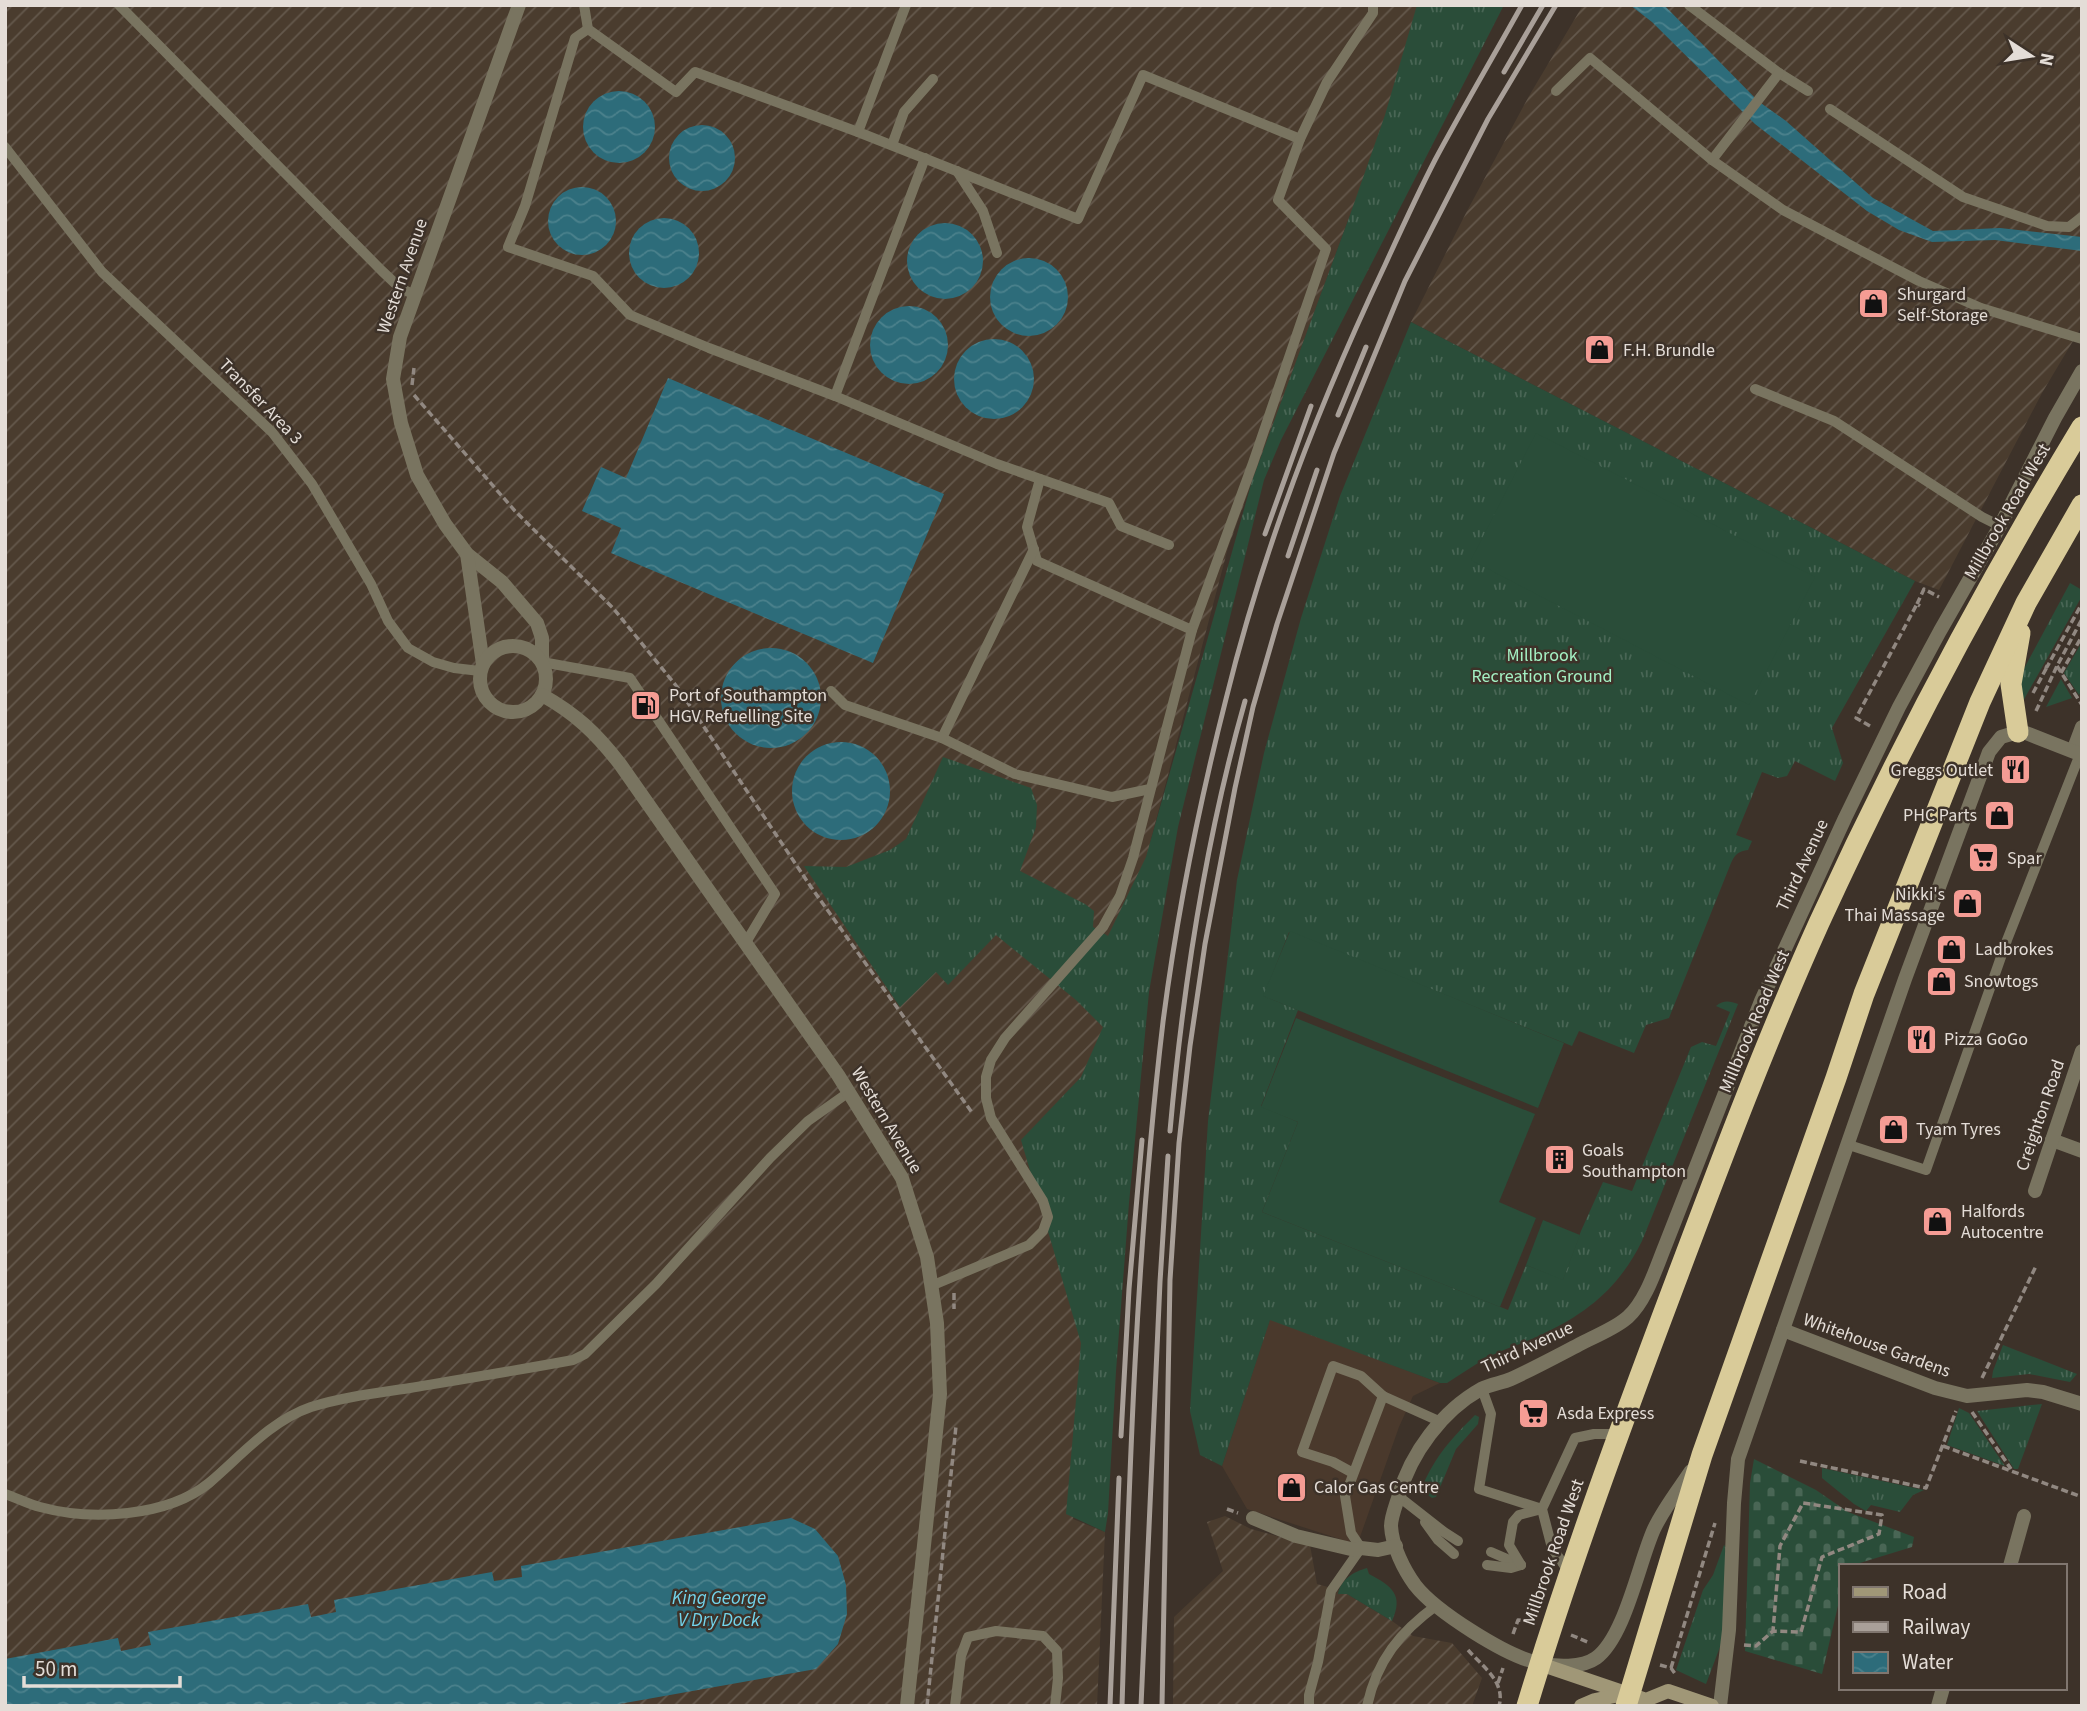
<svg xmlns="http://www.w3.org/2000/svg" width="2087" height="1711" viewBox="0 0 2087 1711" font-family="'Source Sans 3',sans-serif">
<style>
.built{fill:#4a392c}
.industrial{fill:url(#industrial-furrows)}
.grass{fill:url(#grass-tufts)}
.cemetery{fill:url(#cemetery-stones)}
.pitch{fill:#2a4d39}
.water{fill:url(#water-waves)}
.lines{fill:none;stroke-linecap:round;stroke-linejoin:round}
.path{stroke:#918881;stroke-width:3.5;stroke-dasharray:7 3.5;stroke-linecap:butt}
.lane{stroke:#797460;stroke-width:10}
.street{stroke:#797460;stroke-width:14}
.secondary{stroke:#a09777;stroke-width:14}
.highway{stroke:#d9cb99;stroke-width:21}
.rail{stroke:#a9a099;stroke-width:5}
.labels{text-anchor:middle;stroke-width:5;stroke-linejoin:round;paint-order:stroke}
.street-label{font-size:18px;fill:#e4ddd7;stroke:#3d3229}
.poi-label{font-size:18px;fill:#e4ddd7;stroke:#3d3229;text-anchor:start}
.park-label{font-size:18px;fill:#a4f0c3;stroke:#3d3229}
.water-label{font-size:19px;font-style:italic;fill:#72d4eb;stroke:#3d3229}
</style>
<defs>
<pattern id="industrial-furrows" width="10" height="10" patternUnits="userSpaceOnUse" patternTransform="scale(1.75)"><rect width="10" height="10" fill="#4a3c2e"/><path d="M-1 1l2-2M0 10L10 0M9 11l2-2" fill="none" stroke="#64584c"/></pattern>
<pattern id="grass-tufts" width="24" height="20" patternUnits="userSpaceOnUse" patternTransform="scale(1.75)"><rect width="24" height="20" fill="#2a4d39"/><path d="M3 7l-1-3M5 7V3M7 7l1-3M15 17l-1-3M17 17v-4M19 17l1-3" fill="none" stroke="#496655"/></pattern>
<pattern id="cemetery-stones" width="16" height="16" patternUnits="userSpaceOnUse" patternTransform="scale(1.75)"><rect width="16" height="16" fill="#2a4d39"/><path d="M2 7V4a2 2 0 0 1 4 0v3zM10 15v-3a2 2 0 0 1 4 0v3z" fill="#496655"/></pattern>
<pattern id="water-waves" width="16" height="10" patternUnits="userSpaceOnUse" patternTransform="scale(1.75)"><rect width="16" height="10" fill="#2d6c7a"/><path d="M0 5q4-4 8 0t8 0" fill="none" stroke="#4b818c"/></pattern>
</defs>
<rect width="100%" height="100%" fill="#3d3229"/>
<path class="built" d="M1270,1319L1440,1383L1413,1396L1399,1427L1360,1537L1349,1542L1247,1509L1222,1466Z"/>
<g class="industrial">
<path d="M5,5H1457L1350,215L1228,548L1131,915L1094,1416L1073,1519L1105,1532L1097,1706H5Z"/>
<path d="M1583,5H2082V326L2042,393L1939,590L1915,581L1411,322L1467,211L1529,96Z"/>
<path d="M1225,1516L1251,1529L1310,1545L1317,1584L1339,1590L1338,1594H1347L1392,1621L1413,1636L1452,1643L1482,1678L1472,1706H1173L1174,1617L1223,1571L1207,1522Z"/>
</g>
<g class="grass">
<path d="M1417,5H1504L1281,440L1264,480L1178,827L1149,992L1129,1203L1116,1371L1108,1513L1105,1532L1066,1514L1081,1343L1021,1140L1081,1077L1103,1027L1076,1000L996,935L948,985L936,972L900,1007L804,866L846,867L890,850L906,839L943,757L1031,788L1037,805L1036,827L1020,871L1085,904L1094,911L1093,927L1108,936L1146,857L1252,481L1350,215L1385,115Z"/>
<path d="M1411,322L1915,581L1832,728L1843,763L1835,781L1795,761L1787,776L1778,778L1762,772L1736,835L1752,841L1748,850C1739,851 1735,854 1731,863L1669,1018L1646,1025L1634,1053L1579,1031L1572,1046L1289,932L1264,996L1298,1010L1261,1106L1298,1122L1262,1212L1508,1310L1526,1265L1563,1279L1581,1231L1603,1182L1632,1191L1691,1047L1702,1042L1716,1046L1730,1012L1716,1006C1724,1000 1729,1001 1738,1004L1642,1241C1619,1287 1589,1312 1543,1334C1525,1343 1506,1348 1488,1357C1474,1365 1461,1374 1447,1383H1440L1270,1320L1222,1466L1200,1455L1190,1411L1208,1121L1237,880L1264,753L1301,618L1340,496Z"/>
<path d="M2070,583L2082,590V596L2022,703L2019,678Z"/>
<path d="M2082,642V689L2079,695L2064,673Z"/>
<path d="M2061,679L2072,698L2046,707Z"/>
<path d="M2003,1345L2077,1374L2070,1382L2029,1374L1992,1378L1993,1371Z"/>
<path d="M2042,1404L2018,1469H2014L1977,1411Z"/>
<path d="M1959,1408L1969,1413L2005,1466L1947,1445Z"/>
<path d="M1475,1415L1479,1417L1478,1424L1456,1449L1436,1497L1432,1498L1424,1492L1422,1487C1436,1455 1451,1439 1475,1415Z"/>
<path d="M1822,1468L1924,1490L1913,1495L1900,1512L1871,1505L1866,1511L1854,1504L1822,1478Z"/>
<path d="M1724,1545L1726,1547L1723,1639L1706,1684L1676,1670L1703,1590L1713,1575Z"/>
<path d="M1367,1568L1369,1574C1392,1586 1404,1595 1392,1621L1347,1594H1338C1341,1579 1353,1572 1367,1568Z"/>
</g>
<path class="cemetery" d="M1754,1459L1816,1490L1848,1512L1914,1537L1912,1547L1850,1566H1840V1597L1822,1674L1745,1651L1750,1483Z"/>
<g class="pitch">
<path d="M1536,433L1815,577L1749,705L1471,560Z"/>
<path d="M1290,931L1564,1043L1538,1108L1263,996Z"/>
<path d="M1296,1018L1535,1114L1499,1202L1536,1218L1500,1307L1262,1212L1298,1122L1261,1107Z"/>
<path d="M1543,1220L1580,1235L1563,1280L1526,1265Z"/>
</g>
<g class="water">
<path d="M1630,5H1664L1758,101L1786,121L1873,198L1933,231L2000,228L2082,237V251L1995,240L1932,242L1899,230L1867,211L1755,124L1652,22Z"/>
<circle cx="619" cy="127" r="36"/>
<circle cx="702" cy="158" r="33"/>
<circle cx="582" cy="221" r="34"/>
<circle cx="664" cy="253" r="35"/>
<circle cx="945" cy="261" r="38"/>
<circle cx="1029" cy="297" r="39"/>
<circle cx="909" cy="345" r="39"/>
<circle cx="994" cy="379" r="40"/>
<path d="M668,378L944,494L873,663L611,553L621,528L582,511L601,467L626,478Z"/>
<circle cx="771" cy="698" r="50"/>
<circle cx="841" cy="791" r="49"/>
<path d="M791,1518L815,1529L838,1556L846,1585L847,1614L838,1644L816,1669L608,1706H5V1659L118,1638L121,1651L151,1645L148,1632L308,1604L311,1617L336,1612L334,1600L492,1572L494,1581L522,1577L521,1566Z"/>
</g>
<g class="lines">
<g class="path">
<path d="M412,385L414,368"/>
<path d="M414,395L515,511L613,608L678,688L811,887L973,1114"/>
<path d="M1917,604L1924,589L1939,597"/>
<path d="M2045,666L2047,667L2080,607H2082"/>
<path d="M2057,666L2082,705"/>
<path d="M2061,673L2082,636"/>
<path d="M2033,693L2047,667"/>
<path d="M2036,711L2057,666L2082,619"/>
<path d="M1870,726L1856,718L1917,604L1920,606"/>
<path d="M954,1293V1309"/>
<path d="M1982,1378L2036,1266"/>
<path d="M1972,1412L2011,1469"/>
<path d="M1943,1446L2082,1497"/>
<path d="M1800,1461L1926,1488L1956,1411"/>
<path d="M1227,1509L1238,1513"/>
<path d="M1513,1634L1518,1620L1534,1622"/>
<path d="M1571,1635L1590,1643"/>
<path d="M1744,1645L1756,1646L1773,1631L1801,1632L1822,1557L1879,1534L1882,1515L1803,1503L1780,1546L1773,1631"/>
<path d="M1468,1650C1482,1666 1506,1682 1499,1706"/>
<path d="M1660,1665L1671,1668L1676,1675"/>
<path d="M1671,1668L1715,1523"/>
<path d="M1498,1683L1503,1668"/>
<path d="M927,1706L956,1426"/>
</g>
<g class="lane">
<path d="M119,5L382,271L400,288L415,295"/>
<path d="M584,5L588,29L676,92L695,72L858,132"/>
<path d="M906,5L858,132L1078,219L1143,75L1300,139L1327,82L1373,13V5"/>
<path d="M1689,5L1779,73L1808,91"/>
<path d="M588,29L575,38L525,206L508,247L593,276L630,315L709,348L835,396"/>
<path d="M1556,91L1590,58L1712,160L1783,210L1919,281L1981,308L2082,339"/>
<path d="M1830,109L1963,197L2047,226L2069,227L2082,217"/>
<path d="M892,145L904,112L933,79"/>
<path d="M5,147L102,272L272,432L312,484L371,584L388,621L408,648L433,662L454,668L480,671"/>
<path d="M925,158L835,396L997,464L1109,503L1121,526L1169,545"/>
<path d="M1712,160L1779,73"/>
<path d="M957,171L983,211L997,253"/>
<path d="M1755,389L1834,421L1982,517L2000,526"/>
<path d="M1040,479L1027,527L1037,561L1192,630L1253,463L1326,249L1278,200L1300,139"/>
<path d="M1034,549L942,738L1015,774L1112,797L1150,789"/>
<path d="M542,662L630,678L775,894L745,944"/>
<path d="M831,691L845,705L942,738"/>
<path d="M1849,1145L1926,1170L2007,940L2080,754"/>
<path d="M931,1286L1029,1245L1043,1231L1048,1217L1043,1201L991,1118L986,1098V1077L991,1060L1005,1038L1103,927L1120,896L1133,858L1192,630"/>
<path d="M1482,1389L1491,1414L1479,1489L1542,1509"/>
<path d="M1353,1473L1333,1462L1302,1452L1333,1366L1361,1376L1383,1396"/>
<path d="M5,1494C17,1498 28,1504 40,1507C91,1521 167,1517 209,1483C241,1456 270,1421 311,1407C343,1397 377,1393 410,1388C464,1379 519,1370 573,1360L585,1354L656,1284L770,1158L808,1121L849,1092"/>
<path d="M1398,1496L1444,1532L1458,1541"/>
<path d="M1425,1522L1438,1540L1454,1554"/>
<path d="M1491,1552L1521,1565"/>
<path d="M1487,1565L1511,1568L1521,1565"/>
<path d="M1521,1565L1509,1545L1513,1522L1519,1515L1542,1509"/>
<path d="M1569,1572L1552,1548L1542,1509L1575,1438L1594,1434H1618"/>
<path d="M955,1706L961,1656L968,1637L996,1631L1043,1636L1057,1651L1058,1678L1055,1706"/>
<path d="M1309,1706V1695L1318,1662L1331,1591L1361,1548L1351,1533L1345,1496L1383,1396L1441,1422"/>
<path d="M1367,1706C1377,1660 1400,1632 1437,1605"/>
</g>
<g class="street">
<path d="M519,5L400,337L393,379L401,423L417,475L445,524L467,554L502,582L537,623L542,638V662"/>
<path d="M467,554L483,664"/>
<circle cx="513" cy="679" r="33"/>
<path d="M542,695C576,714 596,733 620,764L838,1075L902,1178L927,1257L937,1323L940,1394L907,1706"/>
<path d="M2073,751L2082,727"/>
<path d="M2052,1140L2082,1151"/>
<path d="M2035,1191L2082,1051"/>
<path d="M1783,1330L1935,1388L1967,1396L2027,1390L2043,1392L2082,1404"/>
<path d="M1691,1471C1679,1489 1664,1508 1654,1529C1639,1562 1625,1637 1596,1658C1582,1668 1556,1667 1539,1663C1507,1657 1435,1611 1415,1585C1404,1570 1392,1546 1391,1526C1391,1517 1396,1505 1399,1495C1411,1453 1442,1411 1481,1389C1491,1384 1502,1383 1511,1379C1535,1368 1559,1355 1582,1343C1597,1335 1616,1328 1628,1317C1646,1301 1656,1268 1665,1246L1761,1001L1845,818L1899,707L1940,631L2000,526L2055,418L2082,371"/>
<path d="M1253,1518L1296,1536L1355,1550L1361,1548L1378,1550L1396,1546"/>
<path d="M2010,1566L2024,1516"/>
<path d="M1720,1706L1729,1630L1734,1503L1738,1459L1905,979L1989,752L2001,737L2018,732L2026,733L2082,755"/>
<path d="M1938,1706L1943,1688"/>
</g>
<g class="secondary">
<path d="M1540,1664L1646,1700L1668,1691L1712,1706"/>
<path d="M1581,1706L1595,1700L1625,1694"/>
</g>
<g class="highway">
<path d="M2018,732L2011,684L2020,633"/>
<path d="M1527,1706C1570,1564 1621,1426 1673,1288C1719,1166 1765,1043 1819,923C1897,753 1985,587 2082,427"/>
<path d="M1626,1706L1702,1455L1836,1078L1864,994L1980,702L2026,603L2082,505"/>
</g>
<g class="rail">
<path d="M1504,72L1543,5"/>
<path d="M1338,415L1366,347"/>
<path d="M1265,534L1311,406"/>
<path d="M1288,556L1317,470"/>
<path d="M1170,1131C1183,986 1205,841 1245,701"/>
<path d="M1121,1436L1129,1289L1142,1140"/>
<path d="M1110,1706L1119,1478"/>
<path d="M1122,1706C1129,1478 1136,1249 1163,1022C1177,913 1199,805 1226,699C1263,549 1319,404 1385,265C1401,230 1417,195 1435,160C1463,108 1493,57 1522,5"/>
<path d="M1141,1706L1160,1282L1168,1156"/>
<path d="M1162,1706L1170,1280L1179,1143L1190,1046L1205,944L1235,788L1253,707L1277,624L1334,453L1405,281L1488,119L1556,5"/>
</g>
</g>
<defs>
<symbol id="shop-square" viewBox="-11 -11 22 22"><rect x="-9" y="-9" width="18" height="18" rx="4" fill="#f59c94" stroke="#3d3229"/><path d="M-5-2.5h2.3a2.7 3.5 0 0 1 5.4 0H5L5.5 6h-11ZM-1.5-2.5h3a1.5 2.3 0 0 0-3 0Z" fill="#111"/></symbol>
<symbol id="fuel-square" viewBox="-11 -11 22 22"><rect x="-9" y="-9" width="18" height="18" rx="4" fill="#f59c94" stroke="#3d3229"/><path d="M-5.5-6h7V0h2V4h1.3V-2.5L3-4.5l.8-.8L6-3V5H2.5V1h-1V6h-7ZM-4.2-4.7v3.2H.2V-4.7Z" fill="#111"/></symbol>
<symbol id="restaurant-square" viewBox="-11 -11 22 22"><rect x="-9" y="-9" width="18" height="18" rx="4" fill="#f59c94" stroke="#3d3229"/><path d="M-5-6h1v4h1v-4h1v4h1v-4h1v5L-1.5 .5V6h-2V.5L-5-1ZM5-6V6H3V1.5H1.5Q1.5-4 5-6Z" fill="#111"/></symbol>
<symbol id="supermarket-square" viewBox="-11 -11 22 22"><rect x="-9" y="-9" width="18" height="18" rx="4" fill="#f59c94" stroke="#3d3229"/><path d="M-6-5.5h2.5l.6 2H6L4.5 2H-2.5L-4.4-4H-6ZM-1.5 3.2a1.3 1.3 0 1 0 .1 0ZM3 3.2a1.3 1.3 0 1 0 .1 0Z" fill="#111"/></symbol>
<symbol id="building-square" viewBox="-11 -11 22 22"><rect x="-9" y="-9" width="18" height="18" rx="4" fill="#f59c94" stroke="#3d3229"/><path d="M-4-6H4V6H1V3H-1V6H-4ZM-2.5-4.3h1.7v1.8h-1.7ZM.8-4.3h1.7v1.8H.8ZM-2.5-1h1.7V.8h-1.7ZM.8-1h1.7V.8H.8Z" fill="#111"/></symbol>
</defs>
<g fill-rule="evenodd">
<use href="#shop-square" x="1856" y="286" width="35" height="35"/>
<use href="#shop-square" x="1582" y="332" width="35" height="35"/>
<use href="#fuel-square" x="628" y="688" width="35" height="35"/>
<use href="#restaurant-square" x="1998" y="752" width="35" height="35"/>
<use href="#shop-square" x="1982" y="798" width="35" height="35"/>
<use href="#supermarket-square" x="1966" y="840" width="35" height="35"/>
<use href="#shop-square" x="1950" y="886" width="35" height="35"/>
<use href="#shop-square" x="1934" y="932" width="35" height="35"/>
<use href="#shop-square" x="1924" y="964" width="35" height="35"/>
<use href="#restaurant-square" x="1904" y="1022" width="35" height="35"/>
<use href="#shop-square" x="1876" y="1112" width="35" height="35"/>
<use href="#building-square" x="1542" y="1142" width="35" height="35"/>
<use href="#shop-square" x="1920" y="1204" width="35" height="35"/>
<use href="#supermarket-square" x="1516" y="1396" width="35" height="35"/>
<use href="#shop-square" x="1274" y="1470" width="35" height="35"/>
</g>
<g class="labels">
<g class="street-label">
<text transform="translate(402 276) rotate(-71)" y="6">Western Avenue</text>
<text transform="translate(261 401) rotate(46)" y="6">Transfer Area 3</text>
<text transform="translate(2007 511) rotate(-60)" y="6">Millbrook Road West</text>
<text transform="translate(1802 865) rotate(-65)" y="6">Third Avenue</text>
<text transform="translate(1754 1021) rotate(-67)" y="6">Millbrook Road West</text>
<text transform="translate(2040 1115) rotate(-71)" y="6">Creighton Road</text>
<text transform="translate(887 1120) rotate(59)" y="6">Western Avenue</text>
<text transform="translate(1877 1345) rotate(20)" y="6">Whitehouse Gardens</text>
<text transform="translate(1527 1347) rotate(-25)" y="6">Third Avenue</text>
<text transform="translate(1553 1552) rotate(-71)" y="6">Millbrook Road West</text>
</g>
<g class="poi-label">
<text x="1897" y="300">Shurgard<tspan x="1897" dy="21">Self-Storage</tspan></text>
<text x="1623" y="356">F.H. Brundle</text>
<text x="669" y="701">Port of Southampton<tspan x="669" dy="21">HGV Refuelling Site</tspan></text>
<text x="1993" y="776" text-anchor="end">Greggs Outlet</text>
<text x="1977" y="821" text-anchor="end">PHC Parts</text>
<text x="2007" y="864">Spar</text>
<text x="1945" y="900" text-anchor="end">Nikki's<tspan x="1945" dy="21">Thai Massage</tspan></text>
<text x="1975" y="955">Ladbrokes</text>
<text x="1964" y="987">Snowtogs</text>
<text x="1944" y="1045">Pizza GoGo</text>
<text x="1916" y="1135">Tyam Tyres</text>
<text x="1582" y="1156">Goals<tspan x="1582" dy="21">Southampton</tspan></text>
<text x="1961" y="1217">Halfords<tspan x="1961" dy="21">Autocentre</tspan></text>
<text x="1557" y="1419">Asda Express</text>
<text x="1314" y="1493">Calor Gas Centre</text>
</g>
<g class="park-label">
<text x="1542" y="661">Millbrook<tspan x="1542" dy="21">Recreation Ground</tspan></text>
</g>
<g class="water-label">
<text x="719" y="1604">King George<tspan x="719" dy="22">V Dry Dock</tspan></text>
</g>
</g>
<rect width="2087" height="1711" fill="none" stroke="#e4ddd7" stroke-width="14"/>
<rect x="1839" y="1564" width="228" height="126" fill="#3d3229" stroke="#80766f" stroke-width="2"/>
<rect x="1853" y="1587" width="35" height="10" fill="#a09777" stroke="#80766f" stroke-width="2"/>
<text x="1902" y="1599" font-size="21" fill="#e4ddd7">Road</text>
<rect x="1853" y="1622" width="35" height="10" fill="#a9a099" stroke="#80766f" stroke-width="2"/>
<text x="1902" y="1634" font-size="21" fill="#e4ddd7">Railway</text>
<rect x="1853" y="1652" width="35" height="21" fill="url(#water-waves)" stroke="#80766f" stroke-width="2"/>
<text x="1902" y="1669" font-size="21" fill="#e4ddd7">Water</text>
<g transform="translate(2031 56) rotate(102)" stroke="#3d3229" stroke-width="5" paint-order="stroke">
<path d="M0-5L12 26L0 18L-12 26Z" fill="#e4ddd7"/>
<text y="-10" font-size="19" font-weight="bold" text-anchor="middle" fill="#e4ddd7">N</text>
</g>
<path d="M24 1676v10h156v-10" fill="none" stroke="#e4ddd7" stroke-width="3.5"/>
<text x="35" y="1676" font-size="21" fill="#e4ddd7" stroke="#3d3229" stroke-width="5" paint-order="stroke">50 m</text>
</svg>
